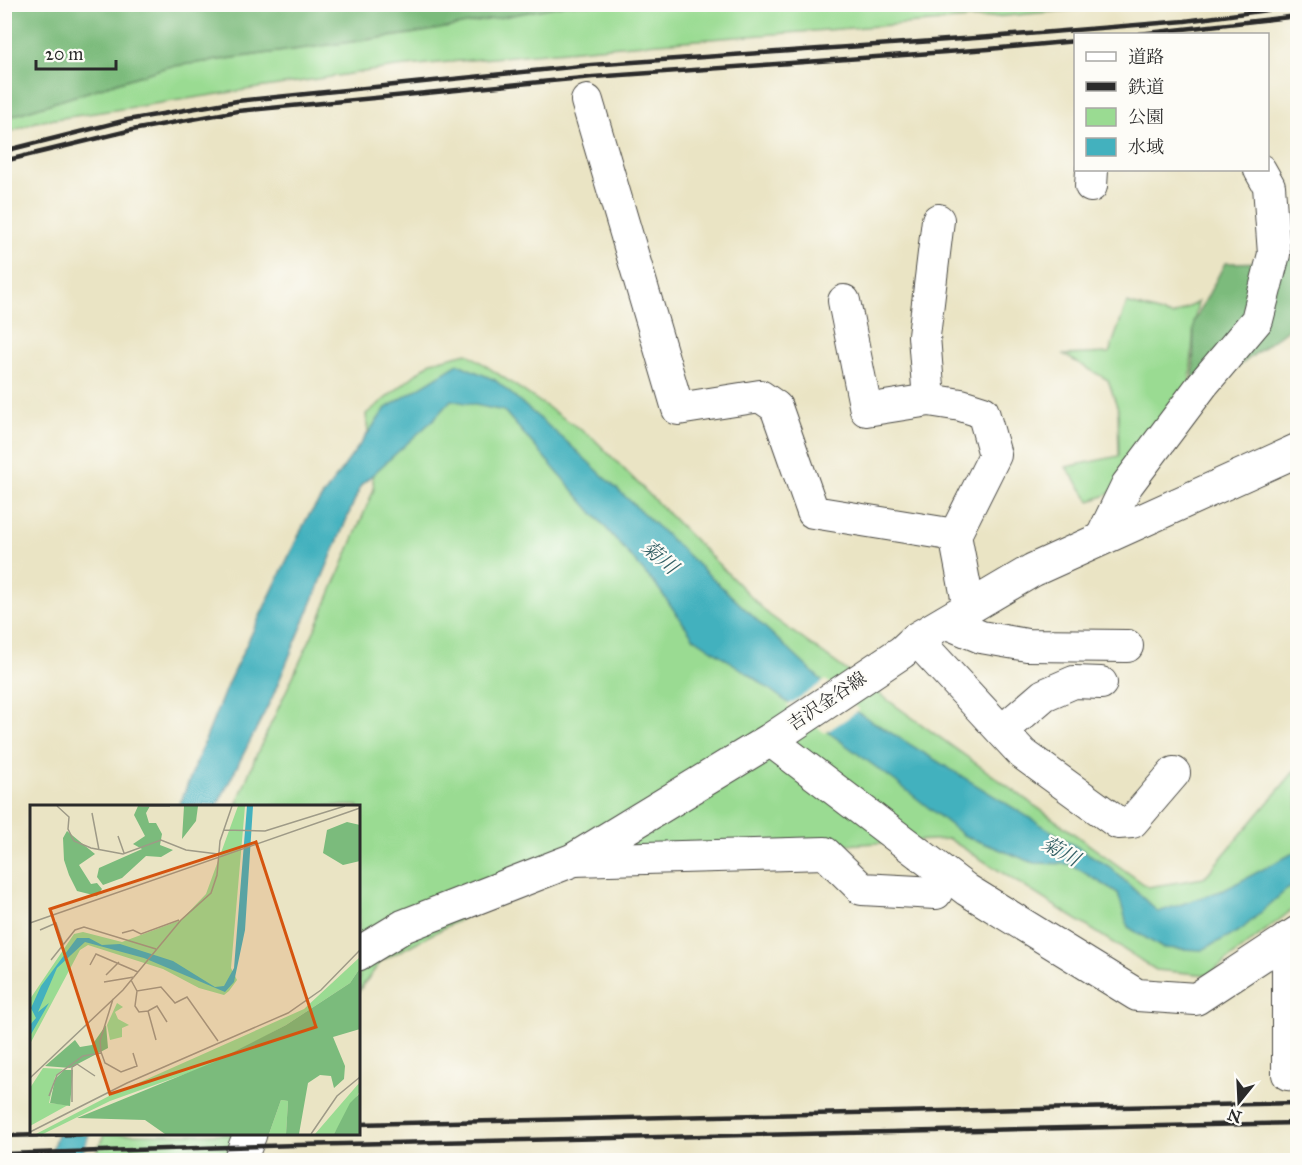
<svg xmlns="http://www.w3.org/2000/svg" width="1302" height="1165" viewBox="0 0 1302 1165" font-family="'IM FELL Great Primer','Noto Serif JP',serif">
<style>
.green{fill:#9adb92;stroke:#62835e;stroke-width:1.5}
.forest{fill:#7bbb7c;stroke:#537354;stroke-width:1.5}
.water{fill:#43b1be;stroke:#376e74;stroke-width:1.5}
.pier{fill:#eae4c4}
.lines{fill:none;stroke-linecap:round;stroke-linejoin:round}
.minor-casing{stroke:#484742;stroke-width:34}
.major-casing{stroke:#484742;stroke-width:35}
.minor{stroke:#fff;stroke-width:32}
.major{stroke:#fff;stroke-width:33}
.rail{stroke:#2b2b2b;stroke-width:4.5}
.labels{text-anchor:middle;stroke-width:4.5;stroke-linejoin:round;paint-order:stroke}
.street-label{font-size:18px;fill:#2b2b2b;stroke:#fdfcf7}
.water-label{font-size:20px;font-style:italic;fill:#356166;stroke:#fdfcf7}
.inset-road{fill:none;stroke:#9e9a87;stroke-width:1.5}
.view{fill:#d5540f;fill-opacity:0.15;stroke:#d5540f;stroke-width:3}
.inset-edge{fill:none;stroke:#2b2b2b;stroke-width:3}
</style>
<rect width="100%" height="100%" fill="#fdfcf7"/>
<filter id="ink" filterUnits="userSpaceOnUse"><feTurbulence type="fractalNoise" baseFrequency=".0167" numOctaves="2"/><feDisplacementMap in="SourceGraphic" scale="12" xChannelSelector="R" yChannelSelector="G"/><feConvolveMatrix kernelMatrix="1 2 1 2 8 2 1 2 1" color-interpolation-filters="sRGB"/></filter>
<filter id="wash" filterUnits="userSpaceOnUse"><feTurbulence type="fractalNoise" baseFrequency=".008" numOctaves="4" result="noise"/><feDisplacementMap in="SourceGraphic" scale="24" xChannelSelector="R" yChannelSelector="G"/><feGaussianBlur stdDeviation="1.35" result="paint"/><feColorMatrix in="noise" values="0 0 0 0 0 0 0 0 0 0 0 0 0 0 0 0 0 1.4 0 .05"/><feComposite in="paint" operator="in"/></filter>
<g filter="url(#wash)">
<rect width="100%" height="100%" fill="#eae4c4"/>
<g class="green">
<path d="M531,5H1128L983,18L620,46L396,67L36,122L5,134V118L167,67L411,34Z"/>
<path d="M1198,302L1194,322L1189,398L1109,494L1090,501L1066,467L1119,456L1118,409L1108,380L1064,355L1109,353L1127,303L1172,316Z"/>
<path d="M467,353L593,438L768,614L1148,887L1204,878L1297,768V906L1208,975L1156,970L949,839L573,860L381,961L359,991L358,806H236L255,758L321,616L374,489L366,414L431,362Z"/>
<path d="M104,1134H249L228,1160H94Z"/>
</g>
<g class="forest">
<path d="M5,4H566V5L424,32L167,67L5,118Z"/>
<path d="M1297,257V322L1193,401L1194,322L1225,263L1272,262Z"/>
</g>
<g class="water">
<path d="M458,364L495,380L567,442L852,709L1110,867L1158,912L1224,890L1297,851V883L1285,891L1241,930L1202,950L1162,948L1128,927L1118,893L1070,864L1034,863L963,835L895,781L750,675L693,637L659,589L504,411L451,400L432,421L361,485L272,698L217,806H179L228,683L307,518L386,408Z"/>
<path d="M57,1134H89L80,1160H49Z"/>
</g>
<path class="pier" d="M826,680L860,710L825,733L787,706Z"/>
</g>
<g filter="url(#ink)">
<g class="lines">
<defs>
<g id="minor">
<path d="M587,101L678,409L760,396L776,407L813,512L955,535L969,608"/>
<path d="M1091,186L1092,170"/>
<path d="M938,220L924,336L929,400L961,405L983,412L995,455L955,535"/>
<path d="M844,301L866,410L929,400"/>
<path d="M1101,539L1127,485L1203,384L1257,320L1274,254L1269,186L1260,170"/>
<path d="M945,622L981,637L1027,645L1127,646"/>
<path d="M916,639L1023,754L1118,823L1132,822L1174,773"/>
<path d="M1002,731L1044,695L1074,682L1101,683"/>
<path d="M770,740L967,890L1137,995L1196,999L1298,932"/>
<path d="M573,860L825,853L862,889L936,893"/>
<path d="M1288,938V1074L1298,1075"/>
</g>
<g id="major">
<path d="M358,954L404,926L573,860L770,740L902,652L916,639L1033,570L1298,450"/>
<path d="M240,1160L250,1134"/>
</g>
</defs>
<use href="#minor" class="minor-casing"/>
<use href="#major" class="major-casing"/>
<use href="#minor" class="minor"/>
<use href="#major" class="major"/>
<g class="rail">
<path d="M1139,34L1298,16"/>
<path d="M4,151L127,120L237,101L591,65L990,37L1185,21L1298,6"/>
<path d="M4,161L132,130L238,111L593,77L989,49L1076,41"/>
<path d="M358,1124L1298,1103"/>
<path d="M4,1136L81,1134"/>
<path d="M4,1154L297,1145L1298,1123"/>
</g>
</g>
</g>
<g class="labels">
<g class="street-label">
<text transform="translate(827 701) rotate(-34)" y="6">吉沢金谷線</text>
</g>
<g class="water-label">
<text transform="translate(660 557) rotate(40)" y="7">菊川</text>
<text transform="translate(1061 851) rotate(29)" y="7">菊川</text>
</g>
</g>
<g transform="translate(30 805)">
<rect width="330" height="330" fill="#eae4c4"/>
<path d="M208,1H215L201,163L207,175L199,186L194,190L169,183L133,164L58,140L50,145L0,239V194L44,129L53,127L92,137L151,115L176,89ZM330,152V163L320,178L256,220L186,258L80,296L13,329H6L79,291L274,204ZM87,198L93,202L85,207L88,214L99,220L92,223V232L80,235L77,220ZM13,263L33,264L25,272L19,298L38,300L0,321V283ZM330,277V286L304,329H285ZM251,295L258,296L256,329H239Z" fill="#9adb92"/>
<path d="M108,1H120L116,8L119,18H126L132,29L130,40L143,45L131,52L116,51L92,73L73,80L67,72L69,63L112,44L103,39L115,31L104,10ZM154,1H168L166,16L152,34ZM317,17L330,20V56L313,60L293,48L297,25ZM37,26L65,49L49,60L61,79L67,78L72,84L67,91L47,86L39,70L34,55L33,33ZM330,163V224L303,232L315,261L314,274L304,283L301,271L290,270L278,278L269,329H256L258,296L251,295L239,329H135L115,315L47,313L184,257L256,220L320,178ZM76,220L78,243L40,263L15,261L45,235L50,242L62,240ZM34,265H43L40,301L20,298L25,274ZM330,288V329H304L320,298Z" fill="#7bbb7c"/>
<path d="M217,1H223L215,125L204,177L195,187L114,153L55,137L27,163L8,207L19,198L0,231V220L6,213L1,203L11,181L47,133H59L72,140L90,139L143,156L185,182L194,181L204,163Z" fill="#43b1be"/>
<path class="inset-road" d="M27,1L39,12L38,24L44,36L61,43L93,49L131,35L156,45L188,49M111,1H140M62,8L69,45M194,25L235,26L315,1M88,31L94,48M0,118L330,3M10,125L26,118L33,139M92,128L103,125L111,129L149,115M21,155L45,125L54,122L126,144M60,160L66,149L108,167M76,170L89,157M101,175L107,186L131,182L145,198L157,192L188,236M74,177L104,172M107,186L105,201L109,207L118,206L126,235M83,194L70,236L71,247L75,258L91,267L107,261L103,248M118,206L127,201L137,217M47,259L65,271M0,273L93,185L151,115L181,88L187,70L190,36L202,1M19,291L27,270L53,251L71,248M42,297V262L47,259M0,327L97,278L258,208L291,185L330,145M281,329L307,291L330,272"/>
<path class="view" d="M226,37L286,222L80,289L20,104Z"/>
<rect width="330" height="330" class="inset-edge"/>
</g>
<rect width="1302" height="1165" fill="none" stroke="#fdfcf7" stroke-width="24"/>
<rect x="1074" y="33" width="195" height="138" fill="#fdfcf7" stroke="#a9a8a5" stroke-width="1.5"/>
<rect x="1086" y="52" width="30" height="9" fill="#ffffff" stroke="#a9a8a5" stroke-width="1.5"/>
<text x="1128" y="63" font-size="18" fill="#2b2b2b">道路</text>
<rect x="1086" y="82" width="30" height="9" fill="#2b2b2b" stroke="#a9a8a5" stroke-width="1.5"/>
<text x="1128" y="93" font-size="18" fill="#2b2b2b">鉄道</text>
<rect x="1086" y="108" width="30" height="18" fill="#9adb92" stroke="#a9a8a5" stroke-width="1.5"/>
<text x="1128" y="123" font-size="18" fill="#2b2b2b">公園</text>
<rect x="1086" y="138" width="30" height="18" fill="#43b1be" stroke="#a9a8a5" stroke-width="1.5"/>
<text x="1128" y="153" font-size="18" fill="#2b2b2b">水域</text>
<g transform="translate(1239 1102) rotate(198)" stroke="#fdfcf7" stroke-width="4.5" paint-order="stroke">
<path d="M0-4.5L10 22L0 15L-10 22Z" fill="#2b2b2b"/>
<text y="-9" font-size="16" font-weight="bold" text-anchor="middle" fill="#2b2b2b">N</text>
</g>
<path d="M36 60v9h80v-9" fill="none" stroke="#2b2b2b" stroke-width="3"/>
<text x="45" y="60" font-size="18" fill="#2b2b2b" stroke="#fdfcf7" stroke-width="4.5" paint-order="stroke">20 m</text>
</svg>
